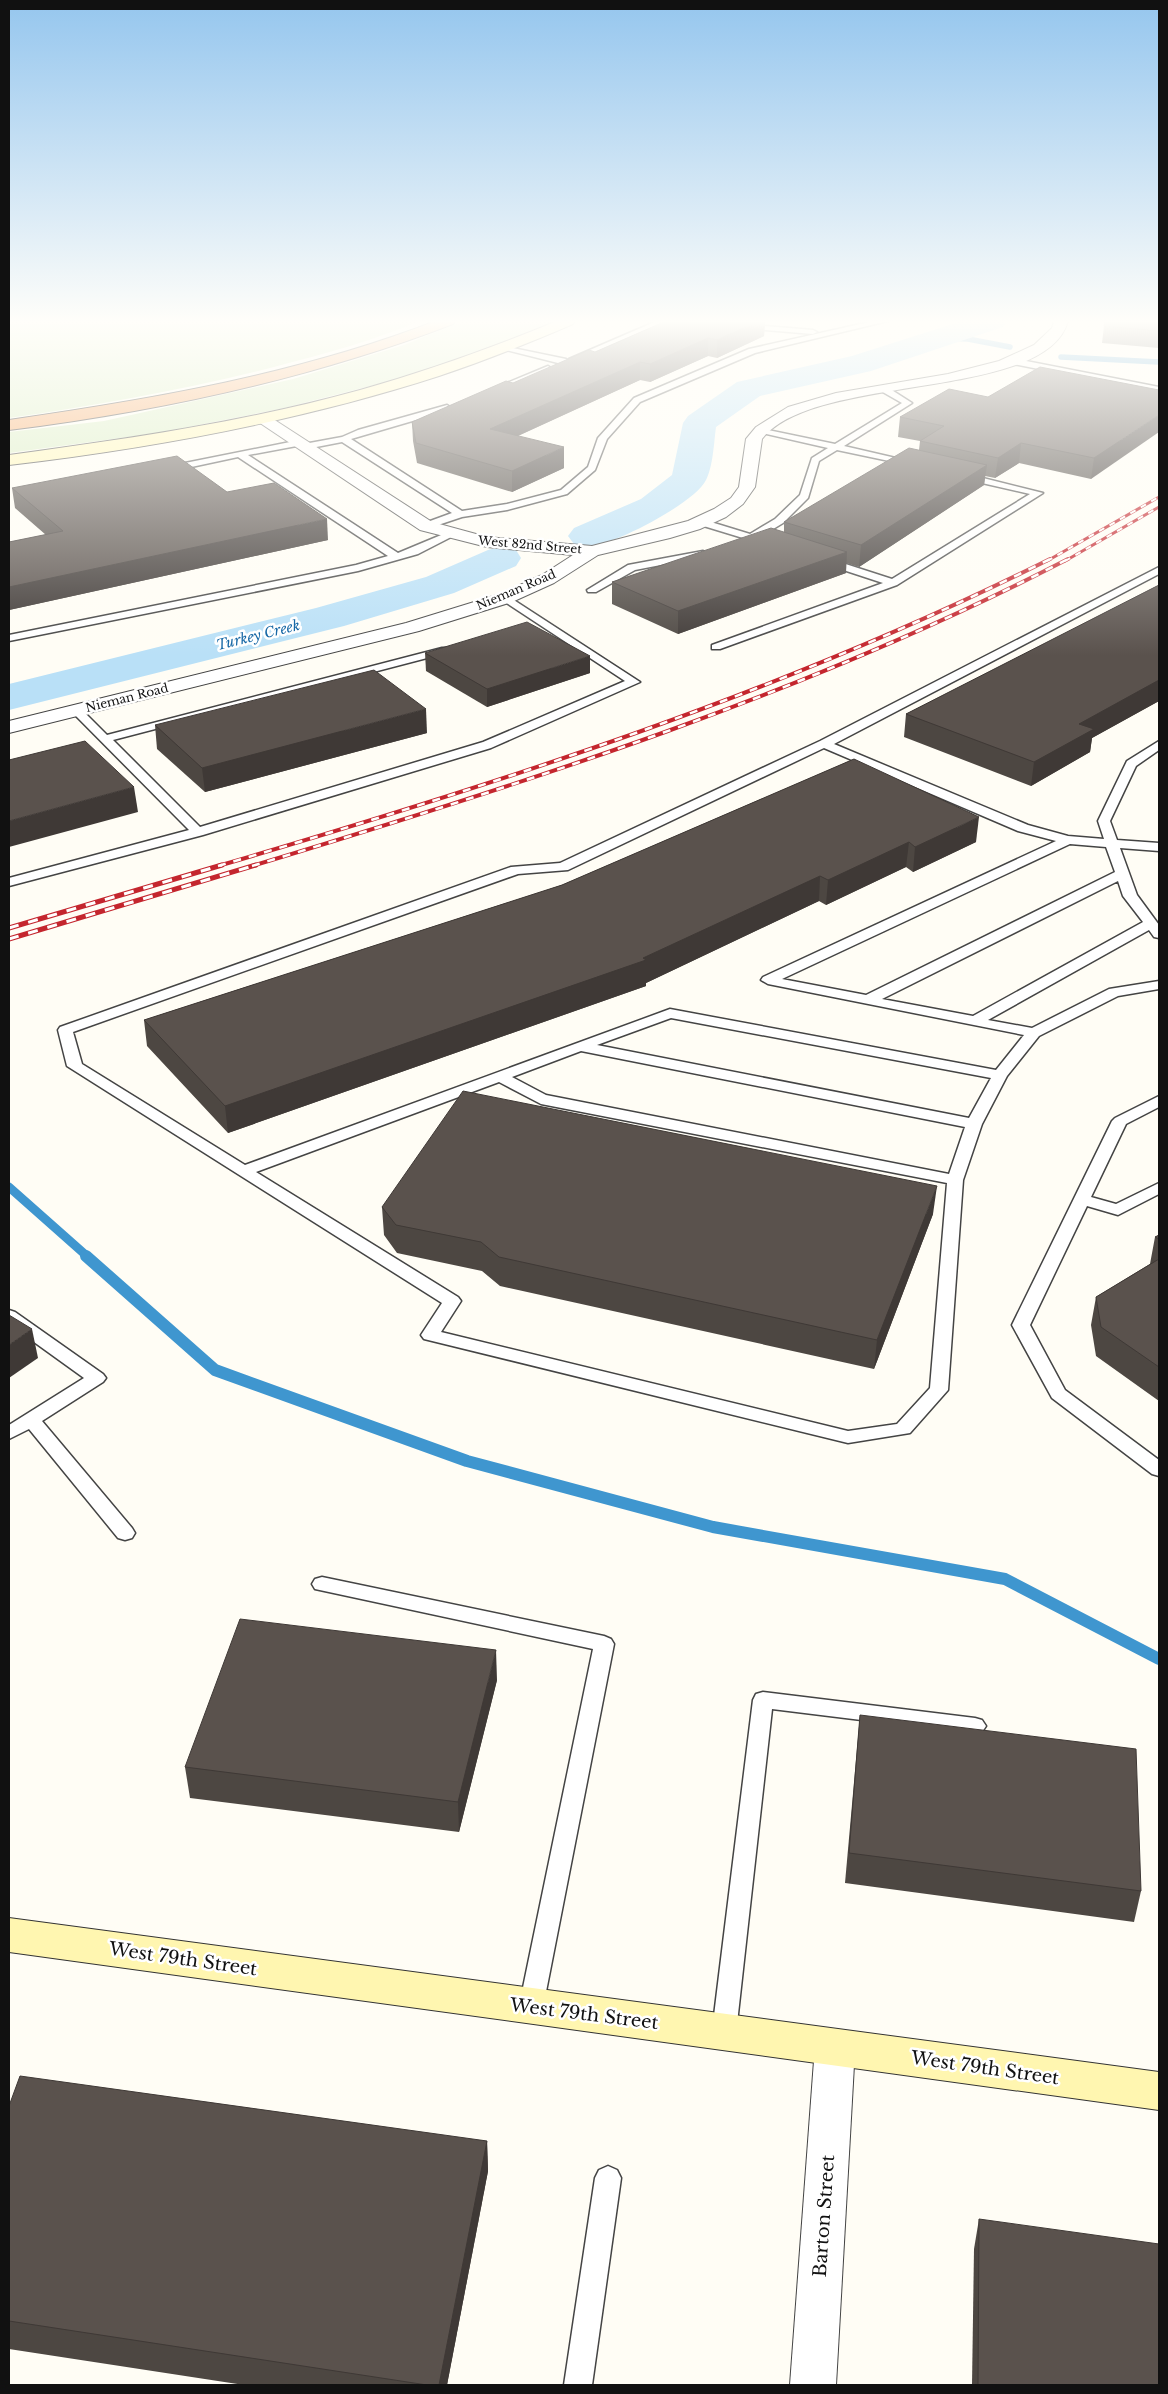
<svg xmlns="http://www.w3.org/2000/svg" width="1168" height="2394" viewBox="0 0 1168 2394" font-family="'Libre Baskerville',serif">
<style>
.green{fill:#d5ebbd}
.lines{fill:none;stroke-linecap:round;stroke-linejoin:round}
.stream-far2{stroke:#3f96cf;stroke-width:5.5}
.stream-far1{stroke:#3f96cf;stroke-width:9}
.stream{stroke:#3f96cf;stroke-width:12}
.river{fill:#b9e0f7;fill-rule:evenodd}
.lane-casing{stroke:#444;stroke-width:3}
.street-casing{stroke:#444;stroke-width:2}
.secondary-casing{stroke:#333;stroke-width:2}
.highway-casing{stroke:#222;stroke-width:2}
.lane{fill:#fff;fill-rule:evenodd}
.street{fill:#fff;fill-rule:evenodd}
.secondary{fill:#fff6b0;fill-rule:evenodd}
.highway{fill:#f5a25d;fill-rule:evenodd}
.rail-far2-casing{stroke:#c4262e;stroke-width:3}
.rail-far1-casing{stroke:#c4262e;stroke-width:4}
.rail-casing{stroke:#c4262e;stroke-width:5}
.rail-far2{stroke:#fff;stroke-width:2;stroke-dasharray:6;stroke-linecap:butt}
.rail-far1{stroke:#fff;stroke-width:2.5;stroke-dasharray:8;stroke-linecap:butt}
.rail{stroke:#fff;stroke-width:3;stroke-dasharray:10;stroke-linecap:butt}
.wall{fill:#4d4742}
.shaded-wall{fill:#3f3936}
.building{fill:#5a524d;stroke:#3f3936}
.labels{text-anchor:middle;stroke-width:5;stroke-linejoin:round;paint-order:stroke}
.far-street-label{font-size:12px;fill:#111;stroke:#fff}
.far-water-label{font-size:14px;font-style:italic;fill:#1768a6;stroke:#fff}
.near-street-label{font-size:18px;fill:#111;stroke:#fff}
</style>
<rect width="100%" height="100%" fill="#fffdf5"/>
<g class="green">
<path d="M9,321H419C373,341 323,354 274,367C187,389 98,405 9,418Z"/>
<path d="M463,321H556L461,359L386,382L280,409L158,433L9,453V432L104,421L293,379L404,345Z"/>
</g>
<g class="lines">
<g class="stream-far2">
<path d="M945,338L968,339L1010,347"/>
<path d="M1061,357L1159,362"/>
</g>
<path class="stream-far1" d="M9,1187L88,1257"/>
<path class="stream" d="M86,1256L215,1370L467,1461L713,1527L1005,1579L1159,1659"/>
<g class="river">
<path d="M962,321H1007L1003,327L871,371L760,396L716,427C714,442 713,467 706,480C695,503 614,545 588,547C584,547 578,545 574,544L568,536L574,528L641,499L672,475L683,423L688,416L737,382L852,356Z"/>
<path d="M502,546L516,550L521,558L516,566L454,593L344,626L9,710V684L316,608L426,577L488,550Z"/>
</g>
<defs>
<g id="lane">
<path d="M657,321H667L576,361L569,359Z"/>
<path d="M874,321H888L755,353L640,402L607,439L595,470L567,494L507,510L462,517L426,529L421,526L422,524L452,513L342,442L306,449L302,445L248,455L398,553L446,533L450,532L455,535L418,554L358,571L9,641V635L356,565L388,556L238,457L168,472L165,471V467L300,440L304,444L342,437L358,430L447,405L451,408L450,410L351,439L462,511L507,504L561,490L588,467L598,438L634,398L749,349Z"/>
<path d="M740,324L813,330L817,332L813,334L743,328H740Z"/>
<path d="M503,346L566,359L570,362L566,365L506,350H503Z"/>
<path d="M1011,358L1159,387V393L1008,363L1007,361Z"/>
<path d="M548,366L552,369L551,371L497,392L490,390Z"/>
<path d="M881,387H887L912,403L844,446L913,462V466L837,450L819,461L808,498L783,523L760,537L764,538V542H743V538L697,524V520L701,519L750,534L775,519L800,495L812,458L828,448L758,432V428L835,444L902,403L881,391Z"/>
<path d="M963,473L1043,493L897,585L720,649H712V645L883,583L822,563V559H830L892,579L1030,494L960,478V474Z"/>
<path d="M703,551L708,554L707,556L635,570L596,592H588L587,590L628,565Z"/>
<path d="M1159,567V574L834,744L1028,825L1068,836L1104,839L1098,821L1127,761L1159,741V750L1136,766L1110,821L1117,840L1159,843V851L1120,848L1137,895L1159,925V938L1154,937L1149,930L988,1020L1032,1028L1109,989L1159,981V989L1118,996L1039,1036L1007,1076L982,1124L963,1180L948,1390L910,1433L848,1443L424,1339L421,1335L442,1303L67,1066L58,1030L60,1027L511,867L560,863L820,741ZM824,748L1018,831L1056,841L763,977L761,980L768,984L1024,1035L996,1070L670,1009L245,1165L82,1064L73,1032L518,874L568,870ZM1070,844L1106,847L1115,872L866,995L782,979ZM1118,881L1123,896L1143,922L973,1016L882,999ZM671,1018L991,1078L969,1118L597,1045ZM581,1051L965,1127L949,1174L546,1095L512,1077ZM499,1082L541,1104L947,1183L930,1388L897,1424L848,1431L441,1332L461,1301L458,1297L256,1172Z"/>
<path d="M506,595L640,682L491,748L203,835L9,886V878L189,830L72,712L70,710L72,708H80L107,735L442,648H450V652L113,740L200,827L483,742L625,681L502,600L501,598Z"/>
<path d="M1159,1096V1107L1126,1124L1091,1197L1116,1204L1159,1183V1194L1118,1215L1087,1206L1030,1325L1065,1390L1159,1460V1476L1152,1474L1052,1398L1012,1325L1112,1121L1115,1118Z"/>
<path d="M9,1310L15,1312L103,1374L106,1378L103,1382L42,1421L132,1528L135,1533L132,1538L125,1540L118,1538L29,1429L9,1439V1425L84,1378L9,1324Z"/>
<path d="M322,1577L604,1636L611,1639L614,1644L543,2007L539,2014L531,2018L523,2014L519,2007L593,1649L315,1589L312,1584L315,1579Z"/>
<path d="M763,1692L975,1718L982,1720L986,1726L982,1732L975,1734L772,1709L736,2032L733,2040L724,2043L715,2040L712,2032L753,1700L756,1694Z"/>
<path d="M608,2166L617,2170L621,2178L592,2385H564L595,2178L599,2170Z"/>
</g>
<g id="street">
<path d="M1054,321H1068C1046,402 814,372 762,439L755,487L743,504L726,517L700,529L670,538L598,555L554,583L512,602L419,631L9,733V721L406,623L500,594L542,575L573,555L487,547L420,530L257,421L254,418L257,415H267L432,522L487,537L592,546L688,521L714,509L731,498L739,487L746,439L756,427L788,407L836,393L948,374L999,361L1034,345L1052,328Z"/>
<path d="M835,2029L849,2034L855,2047L836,2385H790L815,2047L821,2034Z"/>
</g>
<g id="secondary">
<path d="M557,321H575L573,324C529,343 484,361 439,376C300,421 153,448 9,465V455C127,439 245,422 360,390C427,371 492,348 557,321Z"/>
<path d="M9,1918L1159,2072V2110L9,1952Z"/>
</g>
<path id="highway" d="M436,321H455L453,324C310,379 160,411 9,430V420C155,399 298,374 436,321Z"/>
</defs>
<use href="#lane" class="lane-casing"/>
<use href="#street" class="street-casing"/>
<use href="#secondary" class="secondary-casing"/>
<use href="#highway" class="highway-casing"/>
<use href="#lane" class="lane"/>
<use href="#street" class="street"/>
<use href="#secondary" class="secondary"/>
<use href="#highway" class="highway"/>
<defs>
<g id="rail-far2">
<path d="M1047,561L1159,497"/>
<path d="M1065,561L1159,507"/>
</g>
<g id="rail-far1">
<path d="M218,866C501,783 785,692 1050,559"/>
<path d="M252,866C530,782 809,693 1068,559"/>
</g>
<g id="rail">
<path d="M9,928L222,865"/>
<path d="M9,939L256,865"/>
</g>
</defs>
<use href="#rail-far2" class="rail-far2-casing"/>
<use href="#rail-far1" class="rail-far1-casing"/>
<use href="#rail" class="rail-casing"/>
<use href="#rail-far2" class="rail-far2"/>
<use href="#rail-far1" class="rail-far1"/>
<use href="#rail" class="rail"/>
</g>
<g class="wall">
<path d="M666,321H765L764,336L717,358L708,356L650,382L640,380L518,436L564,468L512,492L417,463L413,441L412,422L595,352Z"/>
<path d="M1159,321V348L1102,343L1104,326Z"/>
<path d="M1159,390L1091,479L1019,463L995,478L985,476L984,485L859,567L846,563V573L678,634L612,604V582L784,532V522L919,450L920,441L898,437L900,417L988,397Z"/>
<path d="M12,488L227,492L328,540L9,610V542L46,535L15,508Z"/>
<path d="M1159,585V701L1092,738L1090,752L1031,786L904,737L906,714Z"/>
<path d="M425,653L590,673L487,707L426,671Z"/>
<path d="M155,725L427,733L205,792L157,749Z"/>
<path d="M854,759L976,842L913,872L906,867L826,905L819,901L646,983V986L228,1133L147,1046L144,1020L562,885Z"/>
<path d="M382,1207L933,1214L874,1369L500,1286L482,1271L397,1253L384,1235Z"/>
<path d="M1159,1235V1401L1096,1356L1091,1325L1096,1297L1150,1264L1155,1237Z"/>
<path d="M497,1680L459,1832L190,1798L185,1767Z"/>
<path d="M860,1715L1141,1891L1134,1922L845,1883Z"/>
<path d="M9,2106L487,2141L488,2171L447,2385H244L9,2349Z"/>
<path d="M979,2219L1159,2385H972L974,2249Z"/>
</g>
<g class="shaded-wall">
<path d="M759,321H765L764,336L717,358V340Z"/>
<path d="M708,338V356L650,382V364Z"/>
<path d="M640,362V380L491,448L490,429Z"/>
<path d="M1159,415V432L1091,479L1094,458Z"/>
<path d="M1021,443L1019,463L995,478L998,458Z"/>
<path d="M564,447V468L512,492V471Z"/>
<path d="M987,465L984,485L859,567L861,545Z"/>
<path d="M327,519L328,540L9,610V587Z"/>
<path d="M847,552L846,573L678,634V611Z"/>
<path d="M590,656V673L487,707V689Z"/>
<path d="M1159,680V701L1092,738L1090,752L1031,786L1034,762L1079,724Z"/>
<path d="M426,709L427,733L205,792L202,768Z"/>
<path d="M134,787L138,812L9,847V821Z"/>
<path d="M979,817L976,842L913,872L915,847Z"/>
<path d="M909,842L906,867L826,905L828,880Z"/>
<path d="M820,876L819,901L646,983V986L228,1133L225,1106L643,958Z"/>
<path d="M937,1186L933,1214L874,1369L877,1340Z"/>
<path d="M32,1329L38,1358L9,1378V1345Z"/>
<path d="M496,1650L497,1680L459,1832L458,1802Z"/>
<path d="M487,2141L488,2171L447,2385H439Z"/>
</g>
<g class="building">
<path d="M666,321H759L717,340L708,338L650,364L640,362L490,429L564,447L512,471L416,443L412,422L506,381L513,383L589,350L595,352Z"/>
<path d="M1106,321H1159V331L1104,326Z"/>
<path d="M1040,367L1159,390V415L1094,458L1021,443L998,458L920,441L944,426L900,417L949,389L988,397Z"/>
<path d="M909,448L987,465L861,545L784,522Z"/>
<path d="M177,456L227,492L274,483L327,519L9,587V542L63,531L12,488Z"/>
<path d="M771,528L847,552L678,611L612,582Z"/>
<path d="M1159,585V680L1079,724L1094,729L1034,762L906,714Z"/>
<path d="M527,622L590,656L487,689L425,653Z"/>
<path d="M374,670L426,709L202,768L155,725Z"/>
<path d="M85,741L134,787L9,821V760Z"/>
<path d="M854,759L979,817L915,847L909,842L828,880L820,876L643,958L646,960L225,1106L144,1020L562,885Z"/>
<path d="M463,1091L937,1186L877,1340L499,1257L481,1242L396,1225L382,1207Z"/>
<path d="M1159,1235V1239L1155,1237Z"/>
<path d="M1159,1259V1367L1101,1327L1096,1297Z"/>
<path d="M9,1315L32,1329L9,1345Z"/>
<path d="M240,1619L496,1650L458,1802L185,1767Z"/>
<path d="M860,1715L1136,1749L1141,1891L849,1853Z"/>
<path d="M20,2076L487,2141L439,2385H427L9,2321V2106Z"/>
<path d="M979,2219L1159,2244V2385H978Z"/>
</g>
<linearGradient id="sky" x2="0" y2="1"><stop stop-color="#95c6ee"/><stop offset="0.49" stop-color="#fffefa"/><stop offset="1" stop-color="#fffefa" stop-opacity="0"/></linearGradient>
<rect width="1168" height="656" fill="url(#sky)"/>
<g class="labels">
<g class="far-street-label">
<text transform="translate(530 545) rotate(5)" y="4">West 82nd Street</text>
<text transform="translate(516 590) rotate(-23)" y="4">Nieman Road</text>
<text transform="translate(127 698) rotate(-14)" y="4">Nieman Road</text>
</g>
<g class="far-water-label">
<text transform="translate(258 635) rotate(-14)" y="5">Turkey Creek</text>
</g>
<g class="near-street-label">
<text transform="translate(183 1959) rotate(8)" y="6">West 79th Street</text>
<text transform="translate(584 2014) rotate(7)" y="6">West 79th Street</text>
<text transform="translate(985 2068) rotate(8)" y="6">West 79th Street</text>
<text transform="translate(824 2216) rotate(-86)" y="6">Barton Street</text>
</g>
</g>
<rect width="1168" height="2394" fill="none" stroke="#111111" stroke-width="20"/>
</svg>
